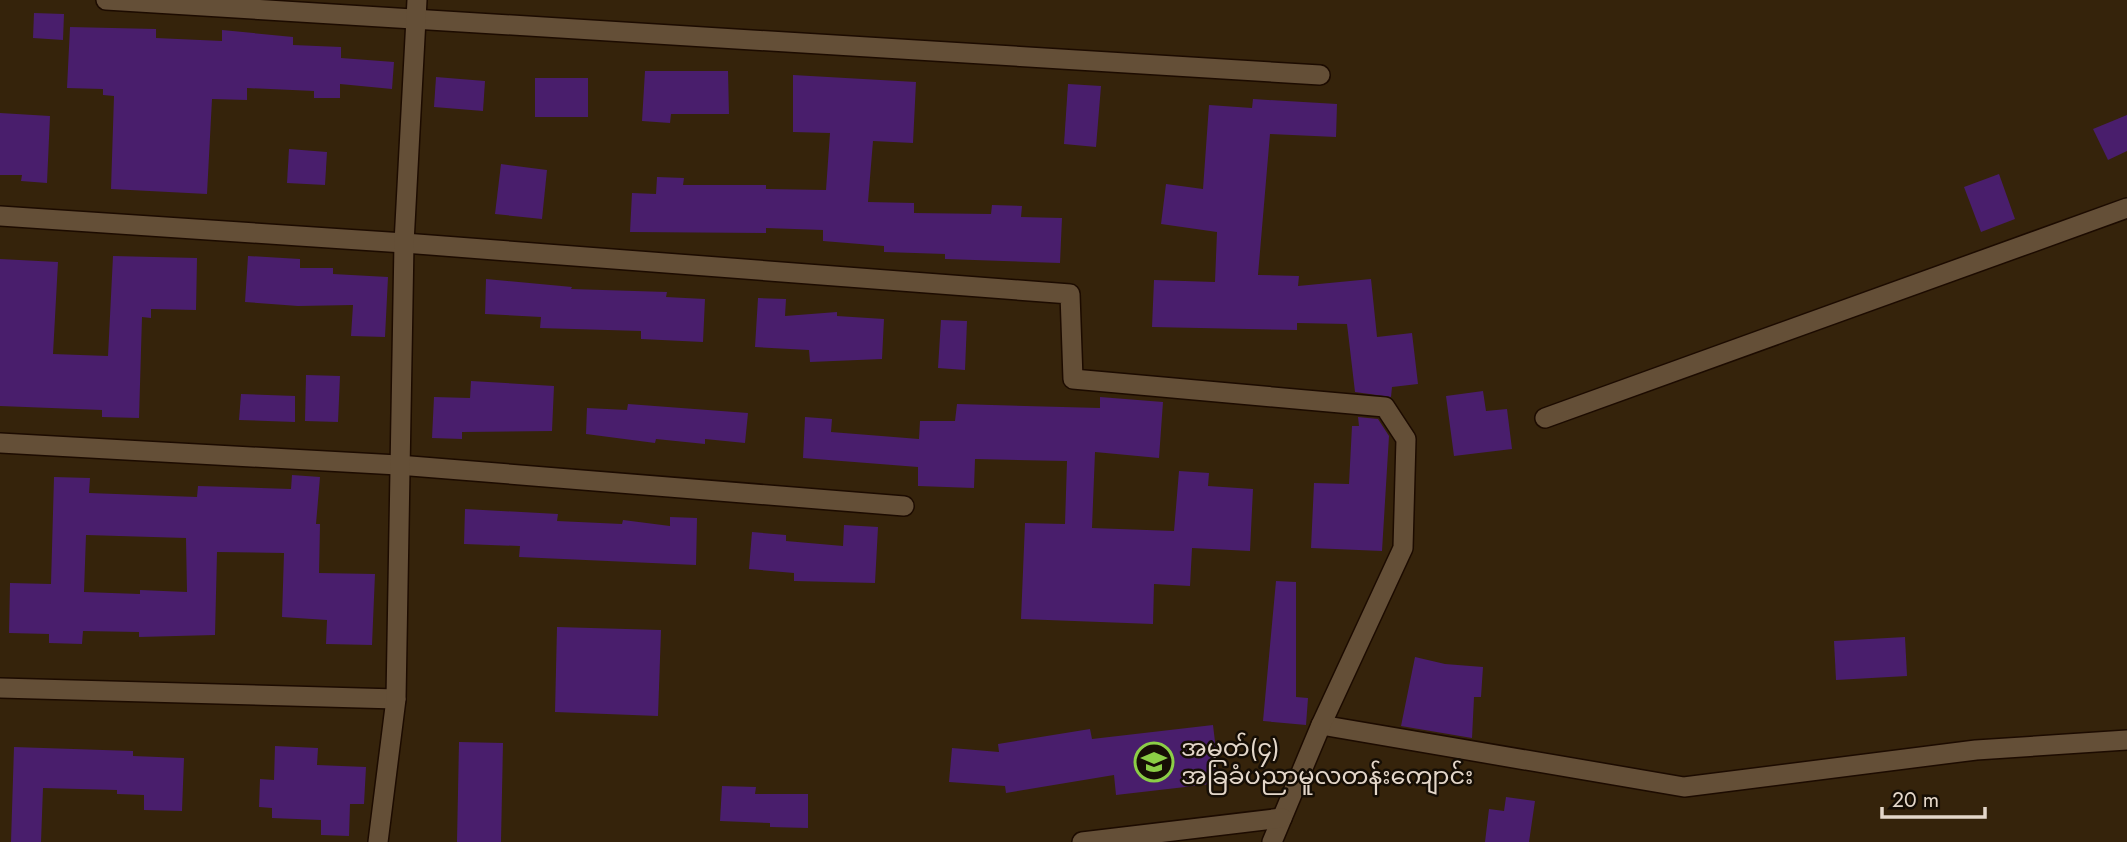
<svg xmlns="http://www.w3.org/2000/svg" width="2127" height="842" viewBox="0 0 2127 842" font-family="Jost,'Noto Sans Myanmar',sans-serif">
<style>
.building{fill:#491e6c;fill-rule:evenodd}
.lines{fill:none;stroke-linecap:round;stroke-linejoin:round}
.service-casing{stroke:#1c0b00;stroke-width:22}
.minor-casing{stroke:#1c0b00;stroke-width:22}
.service{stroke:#644f37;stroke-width:19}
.minor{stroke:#644f37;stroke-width:19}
.labels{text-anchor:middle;stroke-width:5;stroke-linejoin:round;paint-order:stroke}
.poi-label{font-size:24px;fill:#e4d7ca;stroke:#160e05;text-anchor:start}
</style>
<rect width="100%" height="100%" fill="#35230b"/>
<g class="building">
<path d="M34,13L64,14L63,40L33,38Z"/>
<path d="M70,27L156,29V38L222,41V30L293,37V45L341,47V58L394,62L392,89L340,84V98H314V91L247,88V100L212,99L207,194L111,189L114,96L103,95V89L67,88Z"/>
<path d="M645,71H728L729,114H671L670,123L642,121Z"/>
<path d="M793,75L916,82L913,143L873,141L868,202L914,203V213L991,214L992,205L1022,206L1021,217L1062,218L1060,263L945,259V254L884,252V246L823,241V230L766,228V233L630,232L632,193L656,194L657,177L684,178L683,185H766V189L826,190L830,133L793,132Z"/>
<path d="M436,77L485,81L483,111L434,107Z"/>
<rect x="535" y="78" width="53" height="39"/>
<path d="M1068,84L1101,86L1096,147L1064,144Z"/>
<path d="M1253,99L1337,104L1336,137L1270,134L1258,275L1299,276L1298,286L1371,279L1377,337L1412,333L1418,384L1392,387L1391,397L1355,392L1347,324L1297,323V330L1152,327L1154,280L1215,282L1217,232L1161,224L1166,184L1203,189L1209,105L1252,108Z"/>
<path d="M0,113L50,116L47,183L21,181L22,175H0Z"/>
<path d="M2127,115V151L2108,160L2093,129Z"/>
<path d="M289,149L327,152L325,185L287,183Z"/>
<path d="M501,164L547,170L542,219L495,214Z"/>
<path d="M1999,174L2015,219L1981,232L1964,187Z"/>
<path d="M113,256L197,258L196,310L151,309V318L142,317L139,418L102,417V410L0,406V259L58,262L53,354L108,356Z"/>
<path d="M248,256L300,259V268H333V274L388,277L385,337L351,336L353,305L298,306L245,302Z"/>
<path d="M486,279L572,287L571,289L667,292L666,297L705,299L703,342L641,339V331L540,328L541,317L485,314Z"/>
<path d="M758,298L786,299L785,316L837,312V316L884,319L882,359L810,362L809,350L755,347Z"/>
<path d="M941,320L967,321L965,370L938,368Z"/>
<path d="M306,375L340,376L338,422L305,421Z"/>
<path d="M471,381L554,386L552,431L462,432V439L432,438L434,397L470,398Z"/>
<path d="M1483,391L1486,411L1507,409L1512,449L1454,456L1446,396Z"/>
<path d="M241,394L295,396V422L239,420Z"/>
<path d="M1100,397L1163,402L1159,458L1095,452L1092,528L1174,531L1179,471L1209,473L1208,486L1253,489L1250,551L1192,548L1190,586L1154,584L1153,624L1021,619L1025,523L1065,524L1067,461L975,459L974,488L918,486V467L803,458L805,417L832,419L831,432L919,439L920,421H955L957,404L1100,408Z"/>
<path d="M628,404L748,413L745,443L705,439V444L656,439L655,443L586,434L587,408L627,410Z"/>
<path d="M1358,417L1378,419L1389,436L1382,551L1311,548L1314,483L1349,484L1352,426H1359Z"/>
<path d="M292,475L320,477L316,524H320L319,573L375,574L372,645L326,644L327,620L282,617L284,553L217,552L215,635L139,637V632L83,631L82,644L49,643V634L9,633L10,583L51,584L54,477L90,478L89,493L197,497L198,486L291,489ZM86,535L186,538L187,592L140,590V594L84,592Z"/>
<path d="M465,509L558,514L557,521L622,524L623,520L670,526V517L697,518L696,565L519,557L520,546L464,544Z"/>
<path d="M844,525L878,527L875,583L794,581V573L749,569L752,532L786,535V541L843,546Z"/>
<path d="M1276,581L1296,582V697L1308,698L1306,725L1263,721Z"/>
<path d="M557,627L661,630L658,716L555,712Z"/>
<path d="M1905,637L1907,676L1836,680L1834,641Z"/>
<path d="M1415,657L1445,664L1483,667L1481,697H1474L1472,738L1401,726Z"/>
<path d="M1213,725L1220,783L1116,795L1114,775L1006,793L1005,786L949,782L952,748L999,752L998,744L1090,729L1092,739Z"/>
<path d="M459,742L503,743L501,842H457Z"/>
<path d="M275,746L318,748L317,765L366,767L364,804H350L349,836L321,835V820L272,818V808L259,807L260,779L274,780Z"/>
<path d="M14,747L133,751V756L184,758L182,811L144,810V795L117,794V790L43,788L41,842H11Z"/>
<path d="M722,786L756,787L755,794H808V828L770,827V823L720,821Z"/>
<path d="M1506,797L1535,801L1529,842H1485L1489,809L1504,811Z"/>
</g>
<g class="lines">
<defs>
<g id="service">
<path d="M1545,418L2127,208"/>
<path d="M1321,725L1684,787L1976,750L2127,740"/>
</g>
<g id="minor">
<path d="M106,0L1320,75"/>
<path d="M0,216L404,243L1070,294L1073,379L1385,407L1406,439L1403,548L1321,725L1272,842"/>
<path d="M0,443L398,465L904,506"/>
<path d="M0,688L396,699"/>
<path d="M378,842L396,699L404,243L417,0"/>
<path d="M1082,842L1282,818"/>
</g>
</defs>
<use href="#service" class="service-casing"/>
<use href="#minor" class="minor-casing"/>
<use href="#service" class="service"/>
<use href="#minor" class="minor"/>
</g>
<defs>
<symbol id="school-ring" viewBox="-11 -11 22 22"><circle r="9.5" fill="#160e05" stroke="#8bce46" stroke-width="1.5"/><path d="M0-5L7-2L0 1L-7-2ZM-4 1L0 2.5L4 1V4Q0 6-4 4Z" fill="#8bce46"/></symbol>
</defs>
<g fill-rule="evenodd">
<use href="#school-ring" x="1132" y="740" width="44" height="44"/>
</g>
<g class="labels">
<g class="poi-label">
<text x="1181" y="756">အမှတ်(၄)<tspan x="1181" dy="28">အခြခံပညာမူလတန်းကျောင်း</tspan></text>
</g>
</g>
<path d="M1882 807v10h103v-10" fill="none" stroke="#e4d7ca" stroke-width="3.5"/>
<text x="1892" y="807" font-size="21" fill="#e4d7ca" stroke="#160e05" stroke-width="5" paint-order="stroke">20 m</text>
</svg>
